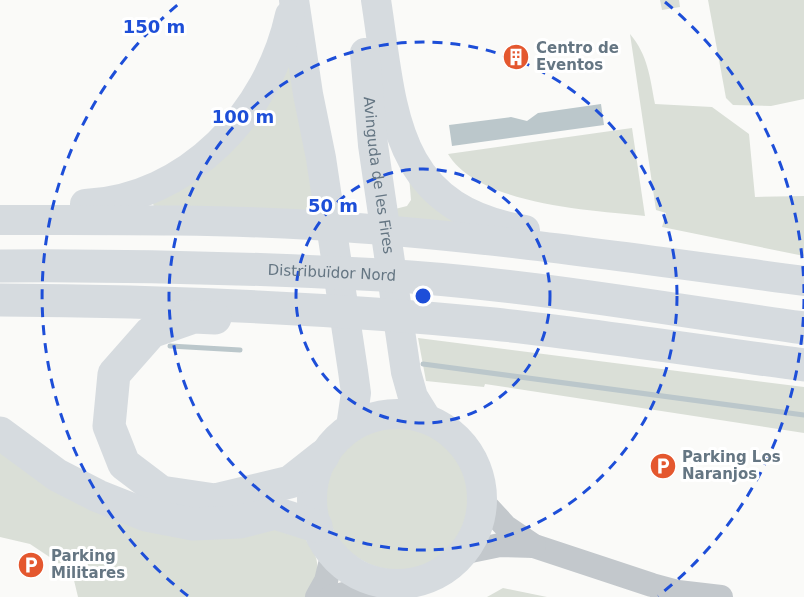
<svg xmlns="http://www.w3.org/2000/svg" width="804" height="597" viewBox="0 0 804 597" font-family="'DejaVu Sans',sans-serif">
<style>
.green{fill:#dadfd7}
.water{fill:#bbc7cb}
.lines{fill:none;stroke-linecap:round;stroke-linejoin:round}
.stream{stroke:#bbc7cb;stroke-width:5}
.minor{stroke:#c3c8cc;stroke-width:24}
.major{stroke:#d6dbdf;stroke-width:30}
.highway{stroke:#d6dbdf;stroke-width:33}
.ring{fill:none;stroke:#1d4ed8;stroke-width:3;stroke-dasharray:10 8}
.labels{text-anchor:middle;stroke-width:6;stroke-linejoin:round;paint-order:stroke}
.poi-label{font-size:15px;font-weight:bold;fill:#657683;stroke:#fff;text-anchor:start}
.street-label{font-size:15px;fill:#657683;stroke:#fff}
.centre{fill:#1d4ed8;stroke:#fff;stroke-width:3}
.ring-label{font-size:18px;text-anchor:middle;font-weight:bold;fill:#1d4ed8;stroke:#fff;stroke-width:6;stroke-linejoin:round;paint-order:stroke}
</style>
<rect width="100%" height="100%" fill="#fafaf8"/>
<g class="green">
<path d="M660,0H679L680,7L662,10Z"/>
<path d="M708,0H804V99L771,106L733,105L726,98Z"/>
<path d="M630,34C648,55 650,78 655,104L712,107L749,134L755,197L804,196V256L662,227L666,213L656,210Z"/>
<path d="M291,49L317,213L154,207L152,200Z"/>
<path d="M632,128L645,216C590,210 479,205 448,154Z"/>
<path d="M409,176L464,223L397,219L395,209L407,206L411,200Z"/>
<path d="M418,338L804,387V433L485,384L484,387L426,381Z"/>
<circle cx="398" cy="498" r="72"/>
<path d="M0,451L46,484L302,535C323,561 320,568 307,597H78L72,572L30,544L0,537Z"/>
<path d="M503,588L547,597H487Z"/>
</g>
<path class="water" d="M601,104L604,125L452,146L449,125L511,117L527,121L538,113Z"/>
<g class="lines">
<g class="stream">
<path d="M170,346L240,350"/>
<path d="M423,364L804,415"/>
</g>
<g class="minor">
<path d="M484,503L506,527L534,546L652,585L678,592L721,597"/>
<path d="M466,552L500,545L534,546"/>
<path d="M317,597L326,581L332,556"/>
<path d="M331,597L383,585"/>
</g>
<g class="major">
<path d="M294,0L308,94L321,158L353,371L356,393L351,427"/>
<path d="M376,0C393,110 391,208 525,230"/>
<path id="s1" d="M365,53L373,145L406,372L413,397L426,418"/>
<path d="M85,204C188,199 269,112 290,15"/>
<path d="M0,220C104,220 209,219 313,225C477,235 641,259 804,281"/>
<circle cx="397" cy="499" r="85"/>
</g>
<g class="highway">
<path id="s2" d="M0,266C127,265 254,268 381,275C522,283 664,309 804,328"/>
<path d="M0,300C165,301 329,308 494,324C597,335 701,351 804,365"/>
<path d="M215,318L194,317L151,332L114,374L109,426L124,464L161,492L215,500L290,482L323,456"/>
<path d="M0,433L57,475L98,496L146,515L193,524L240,522L275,513L316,526"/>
</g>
</g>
<g class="ring">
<circle cx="423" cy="296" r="127"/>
<circle cx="423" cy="296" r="254"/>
<path d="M804 299A381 381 0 0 1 658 596M188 596A381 381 0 0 1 181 2M665 2A381 381 0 0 1 804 293"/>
</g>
<defs>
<symbol id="building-disc" viewBox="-11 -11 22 22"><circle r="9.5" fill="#e4572e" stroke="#fff"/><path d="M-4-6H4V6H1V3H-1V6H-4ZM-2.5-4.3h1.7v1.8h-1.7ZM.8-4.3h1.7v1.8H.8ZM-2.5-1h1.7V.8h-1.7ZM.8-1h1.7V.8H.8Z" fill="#fff"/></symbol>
<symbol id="parking-disc" viewBox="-11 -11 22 22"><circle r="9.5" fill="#e4572e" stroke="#fff"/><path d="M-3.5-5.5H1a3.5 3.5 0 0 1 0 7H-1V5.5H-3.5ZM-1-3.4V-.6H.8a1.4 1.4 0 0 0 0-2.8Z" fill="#fff"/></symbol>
</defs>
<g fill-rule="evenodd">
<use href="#building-disc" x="501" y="42" width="30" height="30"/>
<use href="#parking-disc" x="648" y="451" width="30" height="30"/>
<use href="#parking-disc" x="16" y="550" width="30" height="30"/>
</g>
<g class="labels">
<g class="poi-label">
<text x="536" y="53">Centro de<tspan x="536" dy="17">Eventos</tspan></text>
<text x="682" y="462">Parking Los<tspan x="682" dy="17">Naranjos</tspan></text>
<text x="51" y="561">Parking<tspan x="51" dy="17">Militares</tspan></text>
</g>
<g class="street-label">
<text dy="5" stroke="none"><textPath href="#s1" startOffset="123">Avinguda de les Fires</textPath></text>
<text dy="5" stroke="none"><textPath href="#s2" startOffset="332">Distribuïdor Nord</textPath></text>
</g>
</g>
<circle cx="423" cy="296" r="9" class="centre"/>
<g class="ring-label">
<text x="154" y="33">150 m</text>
<text x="243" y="123">100 m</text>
<text x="333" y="212">50 m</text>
</g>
</svg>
